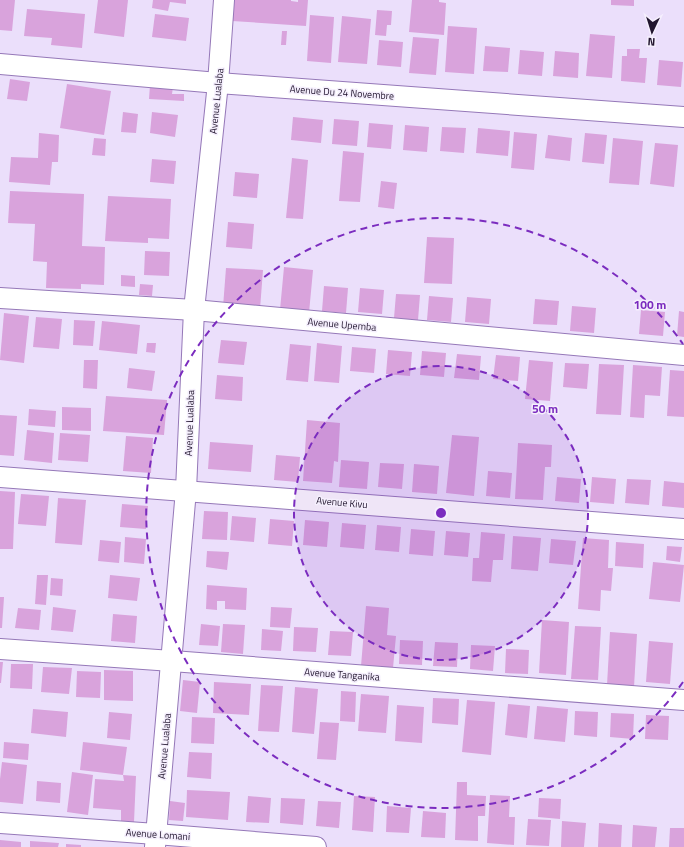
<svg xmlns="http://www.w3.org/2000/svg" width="684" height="847" viewBox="0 0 684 847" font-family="'Titillium Web',sans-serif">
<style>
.building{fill:#d9a3dc}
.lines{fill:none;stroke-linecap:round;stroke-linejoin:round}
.minor-casing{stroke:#9578b8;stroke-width:22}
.minor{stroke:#fff;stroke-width:20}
.ring{fill:none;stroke:#7b2cbf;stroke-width:2;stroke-dasharray:7 5}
.labels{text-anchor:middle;stroke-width:3;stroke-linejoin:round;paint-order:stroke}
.street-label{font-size:10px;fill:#21152e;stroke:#f5effd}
.centre{fill:#7b2cbf;stroke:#f5effd;stroke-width:2}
.ring-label{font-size:12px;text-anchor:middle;font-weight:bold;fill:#7b2cbf;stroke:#f5effd;stroke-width:3;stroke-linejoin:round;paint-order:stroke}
</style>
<rect width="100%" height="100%" fill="#ebdffb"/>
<g class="building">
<path d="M0,0H15L12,31L0,30Z"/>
<path d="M98,0H128L124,37L94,33Z"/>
<path d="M153,0H186V4L170,2L168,11L152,8Z"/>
<path d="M234,0H291V1L298,2V0H308L306,26L232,21Z"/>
<path d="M412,0H439V2L446,3L444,35L409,32Z"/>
<path d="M611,0H634V6L611,5Z"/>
<path d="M27,9L85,14L82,48L51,45L52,38L24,36Z"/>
<path d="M377,10L392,11L391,25H387L386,36L375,35Z"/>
<path d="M155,14L189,18L186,41L152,37Z"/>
<path d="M310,15L334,17L331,63L307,61Z"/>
<path d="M342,16L371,19L367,64L338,62Z"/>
<path d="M448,26L477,28L474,74L445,72Z"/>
<path d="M282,31H287L286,45H281Z"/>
<path d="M590,34L615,36L612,78L586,76Z"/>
<path d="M413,37L439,39L436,75L409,73Z"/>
<path d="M379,40L403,42L401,67L377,65Z"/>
<path d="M485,46L510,48L508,72L483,71Z"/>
<path d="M627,49H640L639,58H647L645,83L621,81L622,56H627Z"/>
<path d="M520,50L544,52L542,76L518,74Z"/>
<path d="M555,51L579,53L578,78L553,76Z"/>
<path d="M659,60L683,62L681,87L657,85Z"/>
<path d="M10,79L30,82L27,101L7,99Z"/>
<path d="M67,84L111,91L104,135L60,128Z"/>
<path d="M150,85L173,87L172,94H184V101L149,99Z"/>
<path d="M123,112L138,114L136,133L121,132Z"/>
<path d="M152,112L178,115L175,137L150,133Z"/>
<path d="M293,117L323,120L321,143L291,140Z"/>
<path d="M334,119L359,121L357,146L332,144Z"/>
<path d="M369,123L393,125L391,149L367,147Z"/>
<path d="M405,125L429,127L427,152L403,150Z"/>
<path d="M442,127L466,128L464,153L440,151Z"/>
<path d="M478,128L510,131L508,156L476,153Z"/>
<path d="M514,132L537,134L534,170L511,168Z"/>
<path d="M39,133L59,135L58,162H52L50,185L9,182L11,157L38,158Z"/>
<path d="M585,133L607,135L604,164L582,162Z"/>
<path d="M548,135L572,138L570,161L545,158Z"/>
<path d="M94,138L106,139L105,156L92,155Z"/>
<path d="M613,138L643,141L639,185L609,183Z"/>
<path d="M655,143L678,145L674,187L650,184Z"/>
<path d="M343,151L364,153L360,202L339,201Z"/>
<path d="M292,158L308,160L303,219L286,218Z"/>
<path d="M152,159L176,161L174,184L150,182Z"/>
<path d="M235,172L259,174L257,198L233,196Z"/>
<path d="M381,181L397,183L394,209L378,207Z"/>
<path d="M10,191L84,194L82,246L105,247L104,285L81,284V289L46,288L47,262L33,261L35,224L8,223Z"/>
<path d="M108,196L171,199L169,239L148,238V243L105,241Z"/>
<path d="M228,222L254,224L252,249L226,247Z"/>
<path d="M427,237L454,238L452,284L424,283Z"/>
<path d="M145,251L170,252L169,276L144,275Z"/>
<path d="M284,267L313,270L309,313L280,310Z"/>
<path d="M226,268L263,270L260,309L223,307Z"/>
<path d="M121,275L135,276V287L121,286Z"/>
<path d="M140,284L153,285L152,296L139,295Z"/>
<path d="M324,286L348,288L346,313L322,311Z"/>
<path d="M360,288L384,290L382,314L358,312Z"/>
<path d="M396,294L420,295L418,320L394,318Z"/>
<path d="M429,296L453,298L451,322L427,320Z"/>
<path d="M467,297L491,299L489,324L465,322Z"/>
<path d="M535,299L559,301L557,325L533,324Z"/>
<path d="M572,306L596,308L594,333L570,331Z"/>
<path d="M641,310L665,312L663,336L639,334Z"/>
<path d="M679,311L684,312V337L677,336Z"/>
<path d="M4,313L29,316L24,363L0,360Z"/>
<path d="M36,317L62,319L59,349L33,347Z"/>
<path d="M74,320L95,321L93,346L73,345Z"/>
<path d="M102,321L140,325L137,354L99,350Z"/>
<path d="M221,340L247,342L244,365L218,363Z"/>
<path d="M147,343H156L155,353L146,352Z"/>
<path d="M317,343L342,346L339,383L314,381Z"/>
<path d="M290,344L311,346L308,382L286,380Z"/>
<path d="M352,347L376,349L374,373L350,371Z"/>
<path d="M388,350L412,352L410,376L386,374Z"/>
<path d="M422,351L446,353L444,377L420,375Z"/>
<path d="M457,354L481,356L479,380L454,378Z"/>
<path d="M496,355L520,357L518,381L493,379Z"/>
<path d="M84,360H98L97,389L83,388Z"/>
<path d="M529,360L553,362L550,401L525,399Z"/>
<path d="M565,363L589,364L587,389L563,387Z"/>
<path d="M599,364L624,365L621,415L596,414Z"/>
<path d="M633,365L662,367L660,396L645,395L644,418L630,417Z"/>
<path d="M129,368L155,371L152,391L127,388Z"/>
<path d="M670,370L684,371V417L667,416Z"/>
<path d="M217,375L243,377L242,401L215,399Z"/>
<path d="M106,396L167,400L164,435L103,431Z"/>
<path d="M62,407L91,408V431L62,430Z"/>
<path d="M29,409L56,411L55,427L28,425Z"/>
<path d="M0,415L17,416L14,456L0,455Z"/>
<path d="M307,420L340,423L338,462L334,461L332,483L303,481Z"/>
<path d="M27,430L54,433L52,463L24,460Z"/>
<path d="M60,433L90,435L88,462L58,460Z"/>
<path d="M452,435L479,437L474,496L446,493Z"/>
<path d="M126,436L153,438L151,473L123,471Z"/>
<path d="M210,442L253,445L251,472L208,469Z"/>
<path d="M518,443L552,445L551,467H545L543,500L515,499Z"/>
<path d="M276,455L300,457L298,482L274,480Z"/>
<path d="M341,460L369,462L367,489L339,487Z"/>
<path d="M380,463L404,464L402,489L378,487Z"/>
<path d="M414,464L439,466L437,494L412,492Z"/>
<path d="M488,471L512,473L510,498L486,496Z"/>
<path d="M557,477L581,479L579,503L555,501Z"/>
<path d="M592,477L616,479L614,504L590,502Z"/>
<path d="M627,479L651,480L649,505L625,503Z"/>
<path d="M664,481L684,483V508L662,506Z"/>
<path d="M0,491L15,492L13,549H0Z"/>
<path d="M21,494L49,496L46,526L18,524Z"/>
<path d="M58,498L86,500L82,545L55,543Z"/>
<path d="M122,504L148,506L146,529L120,527Z"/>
<path d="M204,511L228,512L227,540L202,539Z"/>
<path d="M232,516L256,518L254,542L230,540Z"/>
<path d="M270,519L294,521L292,546L268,544Z"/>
<path d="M305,520L329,522L327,547L303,545Z"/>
<path d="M342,523L366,525L364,549L340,547Z"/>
<path d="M377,525L401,527L399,552L375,550Z"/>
<path d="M411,529L435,531L433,556L409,554Z"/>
<path d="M446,531L470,533L468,557L444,555Z"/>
<path d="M481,532L505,534L503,560H493L491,582L472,581L473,558H479Z"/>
<path d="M513,536L541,538L538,571L511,569Z"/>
<path d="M125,537L146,539L144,564L124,562Z"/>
<path d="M583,538L609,540L608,568H613L611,591L601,590L600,611L578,609Z"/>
<path d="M551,539L576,541L573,565L549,563Z"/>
<path d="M100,540L121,542L119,563L98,561Z"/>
<path d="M616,542L644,544L643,568L615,566Z"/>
<path d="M667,546L682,547L680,562L666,560Z"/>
<path d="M207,551L229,552L227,570L206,567Z"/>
<path d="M653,562L684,565L680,602L649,599Z"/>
<path d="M37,575H48L46,605L35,604Z"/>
<path d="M110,575L140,578L137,601L108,598Z"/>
<path d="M51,578L63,579L62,596L50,595Z"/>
<path d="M207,585L247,588L246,610L225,609V601H217V610L206,609Z"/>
<path d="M0,597H4L2,628H0Z"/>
<path d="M366,606L389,608L387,635L396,636L393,668L361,666Z"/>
<path d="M53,607L76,610L73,632L51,630Z"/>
<path d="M271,607L292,608L290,628L270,627Z"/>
<path d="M18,608L41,610L39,630L15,628Z"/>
<path d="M113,614L137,616L135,643L111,641Z"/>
<path d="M542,620L569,622L566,675L539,673Z"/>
<path d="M201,624L220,626L218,646L199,645Z"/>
<path d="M223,624L245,625L243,654L221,652Z"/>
<path d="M575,626L601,627L598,680L571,679Z"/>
<path d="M294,627L318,628L316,652L293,651Z"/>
<path d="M262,629L283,631L281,651L261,650Z"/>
<path d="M330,631L353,632L351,656L328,655Z"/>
<path d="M610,632L637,634L634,687L607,685Z"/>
<path d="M400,640L423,641L422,665L399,664Z"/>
<path d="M649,641L673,643L670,684L646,682Z"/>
<path d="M435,642L458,643L457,667L433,666Z"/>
<path d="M471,645L495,646L493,671L470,669Z"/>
<path d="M506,649L529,650L528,674L505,673Z"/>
<path d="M0,662H3L1,683H0Z"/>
<path d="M11,664H33L32,689L10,688Z"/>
<path d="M43,667L72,668L69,694L41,692Z"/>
<path d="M104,670L133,671V701L104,700Z"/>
<path d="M77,671L101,672L100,698L76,697Z"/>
<path d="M183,680L200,682L197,713L180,711Z"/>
<path d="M214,682L251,684L249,715L213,713Z"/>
<path d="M261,685L283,686L279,732L258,731Z"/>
<path d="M295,687L318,689L314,734L292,732Z"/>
<path d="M341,691L356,692L355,722L340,721Z"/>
<path d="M361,694L389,696L386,733L358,731Z"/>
<path d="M433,698L459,699L458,725L432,723Z"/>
<path d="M467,700L495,702L491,755L462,752Z"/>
<path d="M508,704L530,706L527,738L505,735Z"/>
<path d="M397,705L424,707L422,743L395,741Z"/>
<path d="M537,706L568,709L565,742L534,739Z"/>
<path d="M33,709L68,712L66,737L31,733Z"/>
<path d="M575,711L598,712L597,737L574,735Z"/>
<path d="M109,712L132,714L130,740L107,738Z"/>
<path d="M611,713L634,714L633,739L610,737Z"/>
<path d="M646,715L669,716L668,740L645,739Z"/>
<path d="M192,717L215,718L214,744L191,743Z"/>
<path d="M320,722L339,723L336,760L317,759Z"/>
<path d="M4,742L29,744L28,760L3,758Z"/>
<path d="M83,742L127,747L123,775L80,770Z"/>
<path d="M189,752L212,753L211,779L187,777Z"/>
<path d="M2,762L27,765L23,804L0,802V779Z"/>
<path d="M72,772L93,775L88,815L67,812Z"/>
<path d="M123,775L136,776L134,822L121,821V810L93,808L95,779L124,781Z"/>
<path d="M37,781L61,783L60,803L36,801Z"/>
<path d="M457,782H467V795L486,796L485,816H478V841L455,840Z"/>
<path d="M187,790L230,792L228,820L186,817Z"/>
<path d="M490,795L510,796L509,817H515L514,845L487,843Z"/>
<path d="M248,796L271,798L269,823L246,822Z"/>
<path d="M354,796L375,797L373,832L352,830Z"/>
<path d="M281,798L305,799L303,825L280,823Z"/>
<path d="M539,798L561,799L560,819L538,817Z"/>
<path d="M170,801L185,803L183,821L169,820Z"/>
<path d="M318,801L341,802L339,828L316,826Z"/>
<path d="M387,806L411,808L409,833L386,832Z"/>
<path d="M423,811L446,813L445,838L421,837Z"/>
<path d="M528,819L551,820L549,846L526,845Z"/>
<path d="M562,821L586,823L584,847H561Z"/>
<path d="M599,823L622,825L621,847H598Z"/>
<path d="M633,825L657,827L655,847H632Z"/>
<path d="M670,828H684V847H669Z"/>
<path d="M0,840L21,842V847H0Z"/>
<path d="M30,841L59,843L58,847H30Z"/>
<path d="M66,844L81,845V847H66Z"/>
</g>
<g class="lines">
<defs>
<g id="minor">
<path d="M0,64L218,83L684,117"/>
<path d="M0,298L194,310L684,355"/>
<path d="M0,477L684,529"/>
<path d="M0,649L172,661L684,700"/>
<path d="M0,823L156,834L316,847"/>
<path d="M155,847L186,490L194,310L218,83L224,0"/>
</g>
</defs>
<use href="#minor" class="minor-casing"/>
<use href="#minor" class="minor"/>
</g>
<circle cx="441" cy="513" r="147" fill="#7b2cbf" fill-opacity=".12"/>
<g class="ring">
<circle cx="441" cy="513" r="147"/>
<path d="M683 682A295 295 0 1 1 683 344"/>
</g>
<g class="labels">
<g class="street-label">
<text transform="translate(342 92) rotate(4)" y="4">Avenue Du 24 Novembre</text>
<text transform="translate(216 101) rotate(-84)" y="4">Avenue Lualaba</text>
<text transform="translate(342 324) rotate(5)" y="4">Avenue Upemba</text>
<text transform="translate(189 423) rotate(-88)" y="4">Avenue Lualaba</text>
<text transform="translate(342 502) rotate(5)" y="4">Avenue Kivu</text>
<text transform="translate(342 674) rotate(4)" y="4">Avenue Tanganika</text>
<text transform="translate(164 746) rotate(-85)" y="4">Avenue Lualaba</text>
<text transform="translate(158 834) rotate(4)" y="4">Avenue Lomani</text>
</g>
</g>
<circle cx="441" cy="513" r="6" class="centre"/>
<g class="ring-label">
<text x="650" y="309">100 m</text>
<text x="545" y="413">50 m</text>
</g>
<g transform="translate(652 32) rotate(184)" stroke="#f5effd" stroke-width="3" paint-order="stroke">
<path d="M0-3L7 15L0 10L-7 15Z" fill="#21152e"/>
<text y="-6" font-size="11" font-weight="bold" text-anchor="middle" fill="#21152e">N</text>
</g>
</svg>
